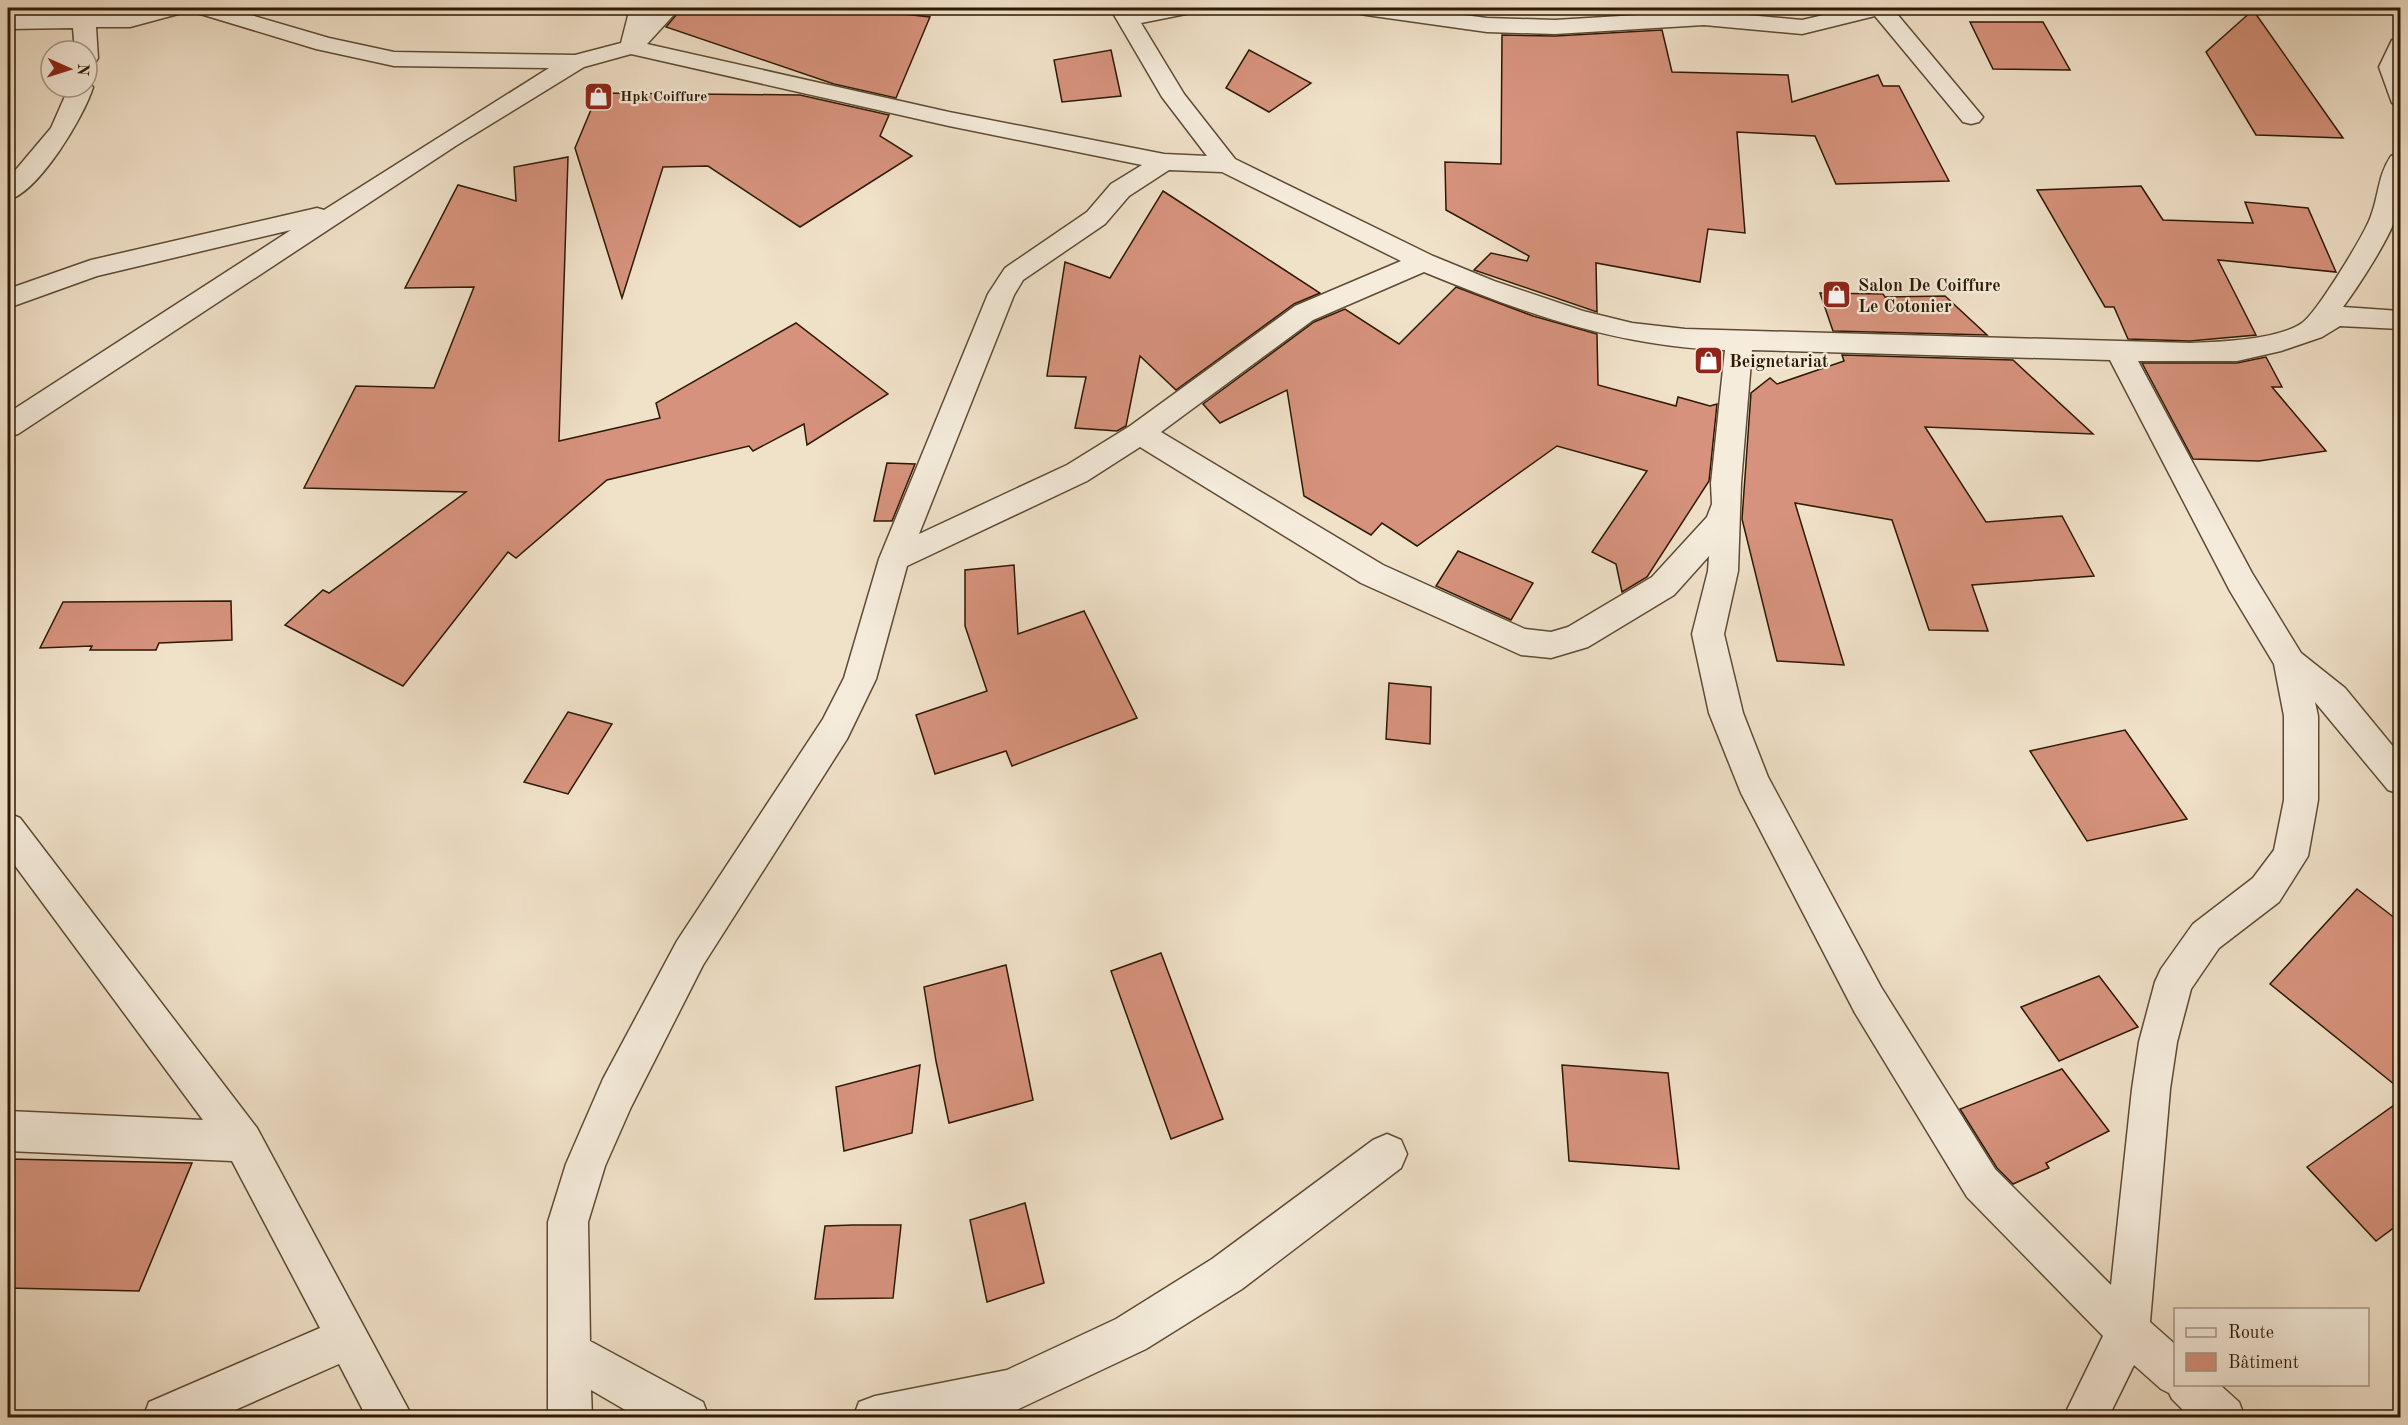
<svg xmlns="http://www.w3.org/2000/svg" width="2408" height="1425" viewBox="0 0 2408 1425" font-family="'Old Standard TT',serif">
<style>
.building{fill:#d6927c;stroke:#2e1903;stroke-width:1.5}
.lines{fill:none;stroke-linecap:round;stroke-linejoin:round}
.street-casing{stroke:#5e4b34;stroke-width:3}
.street{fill:#f5ecdc;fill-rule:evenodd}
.labels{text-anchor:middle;stroke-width:4.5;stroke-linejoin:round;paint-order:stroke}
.far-poi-label{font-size:15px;font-weight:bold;fill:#2e1903;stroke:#f5ecdc;text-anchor:start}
.poi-label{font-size:18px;font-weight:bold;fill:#2e1903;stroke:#f5ecdc;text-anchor:start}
</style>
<rect width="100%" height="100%" fill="#f0e1c9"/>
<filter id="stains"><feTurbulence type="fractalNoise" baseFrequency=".00333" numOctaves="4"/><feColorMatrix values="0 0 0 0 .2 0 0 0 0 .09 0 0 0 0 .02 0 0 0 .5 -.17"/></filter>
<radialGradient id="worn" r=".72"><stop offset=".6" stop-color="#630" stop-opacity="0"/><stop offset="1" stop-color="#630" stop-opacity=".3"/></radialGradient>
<g class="building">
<path d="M682,8H848L930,17L896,98L834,84L666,27Z"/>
<path d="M2253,10L2343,138L2256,135L2206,52Z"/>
<path d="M1970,22H2043L2070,70L1993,69Z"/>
<path d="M1662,30L1672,72L1788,75L1792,102L1878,75L1883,86H1899L1949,181L1836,184L1815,136L1737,132L1745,233L1708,229L1700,282L1596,263L1597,312L1474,270L1491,253L1527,261L1529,256L1446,210L1445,162L1501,164L1502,35L1555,36Z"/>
<path d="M1111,50L1121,96L1062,102L1054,60Z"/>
<path d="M1249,50L1311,83L1269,112L1226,88Z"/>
<path d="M598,93L800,95L889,115L880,136L912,156L800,227L708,166L663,167L622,298L575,148Z"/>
<path d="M568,157L559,441L660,418L656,403L796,323L888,394L807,445L804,424L753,451L749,446L607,480L516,558L508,552L403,686L285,625L323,590L329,593L466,492L304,488L356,386L434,388L474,287L405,288L458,185L516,201L514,167Z"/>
<path d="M2141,186L2163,220L2253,223L2245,202L2308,208L2336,272L2218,260L2256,335L2190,341L2128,339L2114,307H2105L2037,190Z"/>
<path d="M1163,191L1320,293L1294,304L1176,390L1140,356L1126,426L1117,431L1075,428L1086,377L1047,376L1065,262L1110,278Z"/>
<path d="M1456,287L1533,316L1597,334L1598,385L1676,406L1678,397L1710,406L1717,404L1709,481L1647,577L1622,592L1616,564L1592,552L1647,471L1557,446L1417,546L1382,523L1371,535L1304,496L1287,390L1220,423L1203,404L1314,322L1345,309L1399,344Z"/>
<path d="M1820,293L1883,294L1885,297L1945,296L1987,335L1833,331Z"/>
<path d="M1842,355L2013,360L2093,434L1925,427L1986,522L2062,516L2094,576L1972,585L1988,631L1929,630L1892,520L1795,503L1844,665L1777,661L1742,519L1751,393L1770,378L1777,384L1844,361Z"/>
<path d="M2266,357L2282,387H2272L2326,451L2259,461L2193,459L2142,363H2237Z"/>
<path d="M887,463L915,464L892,521H874Z"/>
<path d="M1458,551L1533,583L1511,620L1436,586Z"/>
<path d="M1014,565L1018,634L1084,611L1137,718L1012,766L1006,751L935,774L916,715L987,691L965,626V570Z"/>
<path d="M231,601L232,640L159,643L156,650H90L92,646L40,648L63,602Z"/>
<path d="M1389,683L1431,687L1430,744L1386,739Z"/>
<path d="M568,712L612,724L568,794L524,782Z"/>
<path d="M2125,730L2187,819L2087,841L2030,751Z"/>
<path d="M2357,889L2400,922V1089L2270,984Z"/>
<path d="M1161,953L1223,1119L1171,1139L1111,971Z"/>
<path d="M1006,965L1033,1100L949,1123L936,1061L924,987Z"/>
<path d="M2099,976L2138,1027L2059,1061L2021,1007Z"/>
<path d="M920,1065L912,1133L844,1151L836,1087Z"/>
<path d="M1562,1065L1668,1073L1679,1169L1569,1161Z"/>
<path d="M2062,1069L2109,1131L2046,1163L2049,1168L2013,1184L1997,1168L1960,1109Z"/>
<path d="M2400,1101V1223L2376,1241L2307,1167Z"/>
<path d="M8,1159L192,1163L139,1291L8,1288Z"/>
<path d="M1025,1203L1044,1283L987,1302L970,1220Z"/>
<path d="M853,1225H901L893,1298L815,1299L825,1226Z"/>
</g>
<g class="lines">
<defs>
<g id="street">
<path d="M151,8H185L182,13L130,27H96L98,58L95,63L87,65V51H75L73,28L8,29V15L129,13Z"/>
<path d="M194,8H227L329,38L394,52L575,55L621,43L630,8H652L651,14L657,8H680L647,44L949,112L1164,154L1207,156L1162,97L1110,8H1132L1134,12L1154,8H1194L1191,13L1141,23L1184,94L1235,159L1433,256L1494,281L1583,311L1632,323L1685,329L2190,343C2219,342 2278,340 2302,323C2316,314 2365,234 2371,216C2379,195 2378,175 2391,156L2400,153C2400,173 2403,195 2397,214C2390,238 2358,287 2343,307L2400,311V329L2340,326L2322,337L2281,351L2237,361H2138L2252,573L2301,653L2345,688L2400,755V794L2388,790L2315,702L2318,716V800L2308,856L2279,902L2219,948L2191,989L2177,1042L2170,1089L2150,1322L2176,1345V1384H2219L2239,1402L2245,1418H2191L2172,1399L2169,1393L2161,1389L2134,1365L2108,1418H2063L2103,1336L1967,1197L1855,1013L1741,793L1709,713L1692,634L1708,571L1709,556L1674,595L1588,647L1551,658L1521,655L1361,583L1140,447L1087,481L907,566L876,679L847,739L703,965L631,1107L605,1166L588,1222L590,1341L703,1402L709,1418H639L591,1390L592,1418H548V1222L566,1164L603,1079L677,941L823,719L844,678L879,559L988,294L1005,268L1087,212L1111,184L1142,165L949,126L631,54L584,67L457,145L18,434L8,437V413L291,230L97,276L8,308V289L91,260L317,208L324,210L549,68L394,66L316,49L197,13ZM1169,170L1222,172L1401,261L1295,306L1130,426L1067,465L919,534L1014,295L1023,280L1105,224L1129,196ZM1424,272C1521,312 1618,347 1725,350L1711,483L1712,504L1707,517L1652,577L1568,627L1551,632L1525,629L1383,565L1161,432L1313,320ZM1752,350L2110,360L2230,591L2274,664L2284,716V800L2274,850L2253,878L2193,924L2161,969L2155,982L2139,1042L2132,1089L2111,1285L1995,1169L1881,987L1768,777L1743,713L1724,634L1738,571L1741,483Z"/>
<path d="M1355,8H1410L1487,18L1555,20L1704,11L1802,20L1854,8H1892L1983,117L1979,122L1971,124L1963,122L1875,16L1802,34L1704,25L1555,34L1487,32L1366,15L1358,13Z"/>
<path d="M2400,38V105L2392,103L2379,67L2392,40Z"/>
<path d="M87,81L93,87C84,117 38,193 8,200V179L51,128L69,87H87Z"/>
<path d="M8,813L20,818L257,1128L413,1418H367L339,1364L217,1418H143L149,1402L320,1328L232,1161L8,1151V1111L203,1120L8,856Z"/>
<path d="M1387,1134L1401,1140L1407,1154L1401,1168L1242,1289L1146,1349L1010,1413L986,1418H853L859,1402L875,1396L1007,1370L1116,1319L1212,1259L1373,1140Z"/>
</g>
</defs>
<use href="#street" class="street-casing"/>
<use href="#street" class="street"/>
</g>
<defs>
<symbol id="shop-square" viewBox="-11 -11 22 22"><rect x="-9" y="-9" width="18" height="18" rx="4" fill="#8f2418" stroke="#f5ecdc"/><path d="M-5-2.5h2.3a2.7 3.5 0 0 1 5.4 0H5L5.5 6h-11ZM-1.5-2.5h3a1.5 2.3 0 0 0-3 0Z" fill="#fff"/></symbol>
</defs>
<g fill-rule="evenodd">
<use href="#shop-square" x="582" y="80" width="33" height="33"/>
<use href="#shop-square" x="1820" y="278" width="33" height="33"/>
<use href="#shop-square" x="1692" y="344" width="33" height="33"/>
</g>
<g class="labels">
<g class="far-poi-label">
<text x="620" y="101">Hpk Coiffure</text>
</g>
<g class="poi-label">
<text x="1858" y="291">Salon De Coiffure<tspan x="1858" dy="21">Le Cotonier</tspan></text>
<text x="1729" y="367">Beignetariat</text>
</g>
</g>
<rect width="2408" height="1425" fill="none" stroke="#f0e1c9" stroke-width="30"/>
<rect x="9" y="9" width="2390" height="1407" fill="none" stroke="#2e1903" stroke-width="3"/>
<rect x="15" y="15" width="2378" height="1395" fill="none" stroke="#2e1903" stroke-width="1.5"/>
<rect x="2174" y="1308" width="195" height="78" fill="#f5ecdc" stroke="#a59885" stroke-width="1.5"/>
<rect x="2186" y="1328" width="30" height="9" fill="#f5ecdc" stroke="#a59885" stroke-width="1.5"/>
<text x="2228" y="1338" font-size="18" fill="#2e1903">Route</text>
<rect x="2186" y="1353" width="30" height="18" fill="#d6927c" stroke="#a59885" stroke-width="1.5"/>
<text x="2228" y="1368" font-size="18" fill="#2e1903">Bâtiment</text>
<g transform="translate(69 69) rotate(93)"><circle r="28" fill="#f5ecdc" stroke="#a59885" stroke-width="1.5"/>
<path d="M0-4.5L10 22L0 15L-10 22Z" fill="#8f2418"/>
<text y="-9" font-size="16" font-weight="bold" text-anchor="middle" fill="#2e1903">N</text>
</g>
<rect width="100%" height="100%" filter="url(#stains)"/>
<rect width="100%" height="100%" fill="url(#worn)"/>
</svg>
